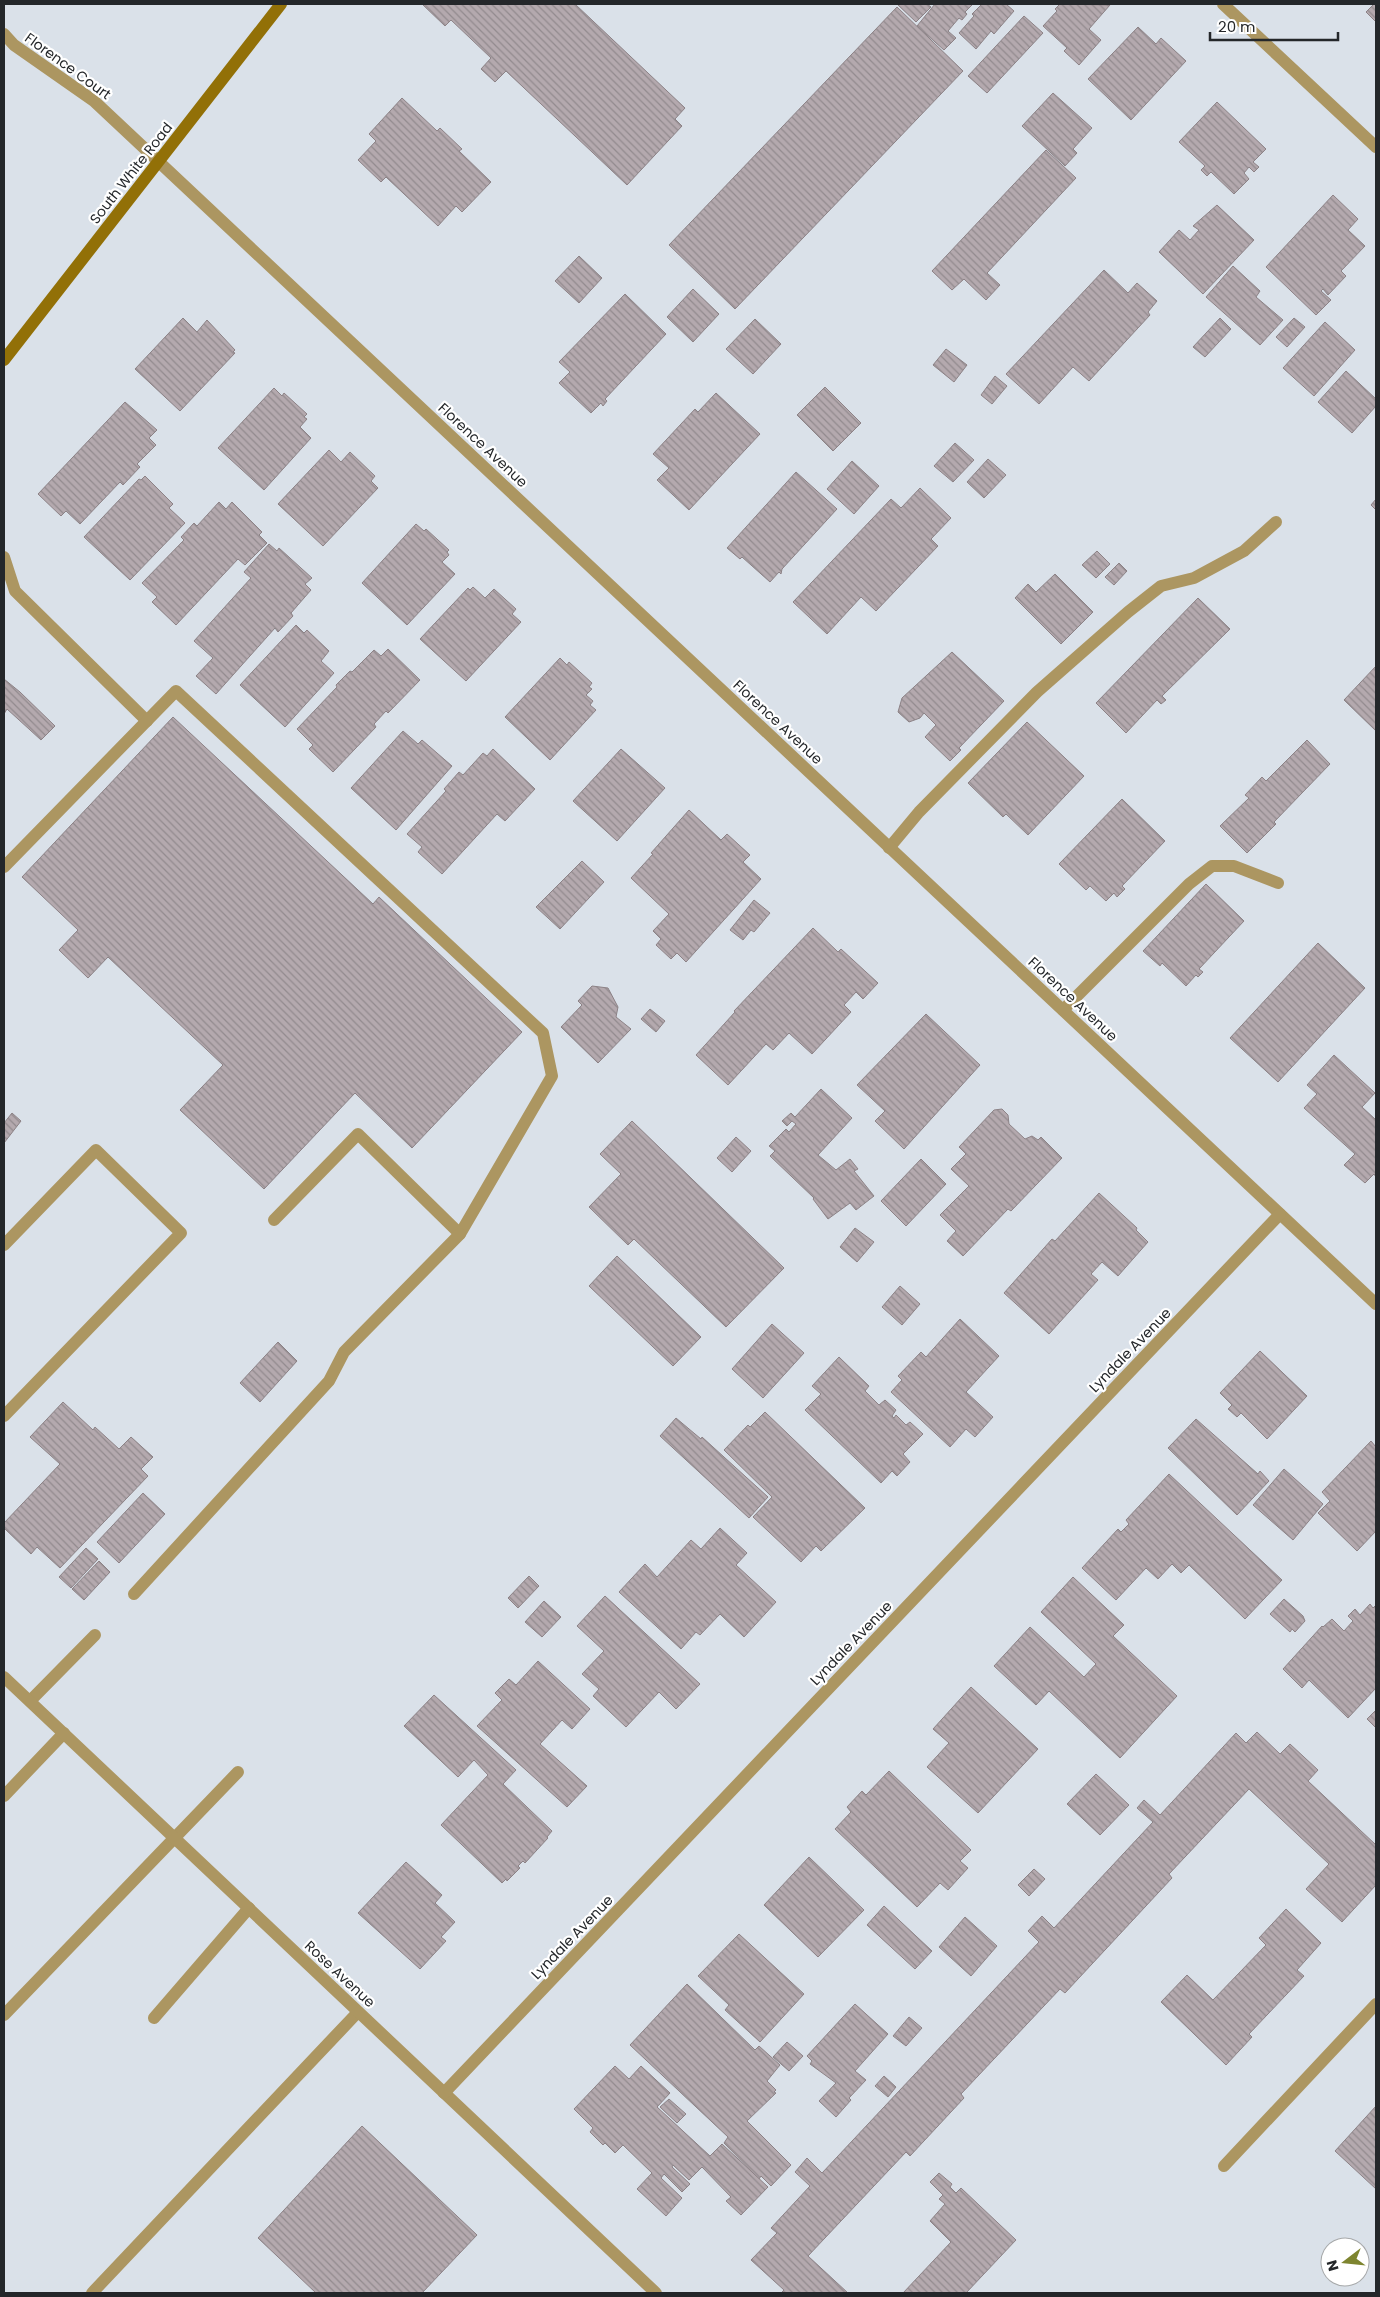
<svg xmlns="http://www.w3.org/2000/svg" width="1380" height="2297" viewBox="0 0 1380 2297" font-family="Poppins,sans-serif">
<style>
.building{fill:url(#building-back-hatch);stroke:#8c8286}
.lines{fill:none;stroke-linecap:round;stroke-linejoin:round}
.lane{stroke:#ac9661;stroke-width:12}
.street{stroke:#ac9661;stroke-width:12}
.secondary{stroke:#927007;stroke-width:12}
.labels{text-anchor:middle;stroke-width:4.5;stroke-linejoin:round;paint-order:stroke}
.street-label{font-size:14px;fill:#24272a;stroke:#fff}
</style>
<defs>
<pattern id="building-back-hatch" width="6" height="6" patternUnits="userSpaceOnUse" patternTransform="scale(1.25)"><rect width="6" height="6" fill="#b4a9ae"/><path d="M-1 5l2 2M0 0l6 6M5-1l2 2" fill="none" stroke="#928a8e"/></pattern>
</defs>
<rect width="100%" height="100%" fill="#dae1e9"/>
<g class="building">
<path d="M422,4H575L685,108L675,119L682,126L627,185L506,71L495,82L481,69L491,58L451,20L445,26Z"/>
<path d="M897,4H927L931,7L916,22Z"/>
<path d="M935,4H973L965,12L967,14L962,20L959,18L948,31L956,38L944,50L917,26Z"/>
<path d="M982,4H1006L1014,11L994,34L991,31L976,49L959,33L974,16L972,14Z"/>
<path d="M1060,4L1110,5L1089,29L1101,40L1079,65L1064,51L1067,48L1043,26L1057,11L1055,9Z"/>
<path d="M1374,4H1376V22L1366,12Z"/>
<path d="M897,7L963,71L735,309L669,245Z"/>
<path d="M1024,16L1043,33L987,93L968,76Z"/>
<path d="M1138,27L1156,44L1161,38L1186,61L1131,120L1088,79Z"/>
<path d="M1053,93L1092,128L1073,149L1077,153L1065,166L1022,126Z"/>
<path d="M402,98L437,131L440,128L462,149L459,151L491,182L462,212L456,206L438,226L386,177L381,182L358,160L376,141L369,134Z"/>
<path d="M1217,102L1266,149L1253,162L1259,167L1254,172L1249,167L1244,173L1249,179L1234,194L1211,172L1207,176L1201,170L1205,166L1179,142Z"/>
<path d="M1046,150L1076,178L987,273L1000,285L986,300L964,279L952,290L932,271Z"/>
<path d="M1333,195L1358,219L1348,230L1365,246L1341,271L1346,276L1328,295L1323,289L1321,291L1331,300L1316,315L1266,267Z"/>
<path d="M1217,205L1254,240L1203,294L1159,252L1179,230L1190,240L1199,230L1193,226Z"/>
<path d="M579,256L602,278L579,303L555,281Z"/>
<path d="M1233,266L1260,291L1256,297L1283,320L1260,345L1206,297Z"/>
<path d="M1104,270L1128,293L1137,283L1157,301L1148,312L1150,315L1089,381L1073,367L1039,404L1006,374Z"/>
<path d="M693,289L719,314L693,342L667,317Z"/>
<path d="M625,294L666,334L605,399L607,401L603,406L601,403L591,413L559,383L570,372L559,362Z"/>
<path d="M183,318L197,332L207,320L235,350L233,352L235,353L180,411L135,369Z"/>
<path d="M1220,318L1231,329L1205,357L1193,347Z"/>
<path d="M1294,318L1305,327L1287,347L1276,337Z"/>
<path d="M755,319L781,344L753,374L726,349Z"/>
<path d="M1325,322L1355,350L1314,396L1283,368Z"/>
<path d="M946,349L967,365L954,382L933,365Z"/>
<path d="M1346,371L1376,399V406L1352,433L1318,402Z"/>
<path d="M995,376L1007,386L992,404L981,395Z"/>
<path d="M825,387L861,423L833,451L797,415Z"/>
<path d="M274,388L282,396L284,393L307,414L304,417L307,419L300,427L311,438L264,490L218,448Z"/>
<path d="M716,393L760,434L689,510L657,480L669,468L653,454L695,409L698,412Z"/>
<path d="M125,402L157,430L149,438L156,445L137,464L140,467L123,485L120,482L80,524L66,511L61,516L38,494Z"/>
<path d="M955,443L974,460L953,482L934,466Z"/>
<path d="M329,450L341,462L350,452L375,476L371,481L378,488L323,546L278,504Z"/>
<path d="M988,459L1006,475L984,498L967,482Z"/>
<path d="M852,461L879,486L854,514L827,489Z"/>
<path d="M796,472L837,509L782,569L781,574L779,572L770,582L742,557L740,559L727,548Z"/>
<path d="M145,476L173,504L169,508L185,523L130,580L84,537L139,479L141,480Z"/>
<path d="M920,488L951,518L931,539L938,546L876,611L861,597L827,634L793,602L891,499L901,508Z"/>
<path d="M1376,499V510L1371,505Z"/>
<path d="M219,502L226,509L232,502L262,532L259,535L267,543L245,565L238,559L176,625L152,602L157,597L142,583L184,540L181,537L194,523L197,526Z"/>
<path d="M416,524L424,531L426,529L449,550L447,552L449,555L442,562L455,574L407,625L362,583Z"/>
<path d="M269,544L277,551L279,548L312,578L305,584L311,590L291,613L293,616L278,632L275,628L216,694L196,676L213,658L194,641L251,578L244,572Z"/>
<path d="M1097,551L1110,564L1096,578L1082,565Z"/>
<path d="M1119,563L1127,571L1114,585L1105,577Z"/>
<path d="M1055,574L1093,612L1061,644L1015,598L1028,584L1036,592Z"/>
<path d="M473,587L485,598L494,589L516,609L512,614L521,622L466,681L420,639L468,588L470,590Z"/>
<path d="M1198,598L1230,629L1162,696L1166,700L1161,704L1157,700L1126,733L1096,703Z"/>
<path d="M296,625L304,633L307,630L329,651L321,661L334,673L285,727L240,685Z"/>
<path d="M388,649L420,680L388,713L386,711L374,724L376,727L333,772L309,749L313,745L297,729L337,687L336,685L350,671L352,672L374,650L381,656Z"/>
<path d="M952,652L1004,701L959,748L961,750L950,761L925,737L936,725L924,713L920,718L909,722L898,712L902,698Z"/>
<path d="M560,658L567,665L569,662L592,683L589,687L592,689L586,695L593,701L590,705L596,710L550,760L505,717Z"/>
<path d="M1376,666V731L1344,700Z"/>
<path d="M4,679L20,692L55,726L41,740L7,709L4,714Z"/>
<path d="M173,717L373,904L379,897L522,1032L412,1148L355,1093L264,1189L180,1110L223,1065L108,957L88,978L59,950L78,930L22,877Z"/>
<path d="M1027,722L1084,776L1028,835L1006,814L1003,817L968,783Z"/>
<path d="M403,731L418,744L422,740L452,766L396,830L351,788Z"/>
<path d="M1307,740L1330,764L1274,822L1276,824L1247,853L1220,826L1249,798L1245,795L1262,777L1266,781Z"/>
<path d="M493,749L535,789L505,821L497,814L442,874L418,852L422,847L407,834L446,791L444,789L459,772L463,775L483,753L487,756Z"/>
<path d="M621,749L665,788L617,841L573,801Z"/>
<path d="M1122,799L1165,841L1122,886L1125,889L1117,897L1114,893L1106,901L1090,886L1086,890L1059,864Z"/>
<path d="M689,810L721,840L727,834L750,855L743,862L761,879L686,962L677,953L671,959L656,945L661,939L653,931L669,914L631,878L653,854L651,853Z"/>
<path d="M582,861L604,882L560,929L536,907Z"/>
<path d="M1206,884L1244,921L1199,969L1203,972L1198,977L1196,975L1186,986L1162,963L1160,966L1143,951Z"/>
<path d="M754,900L770,913L754,932L751,930L743,940L730,930Z"/>
<path d="M813,928L838,952L841,949L878,983L863,999L856,992L844,1005L851,1012L812,1054L789,1033L773,1050L766,1044L728,1085L696,1055L735,1012L734,1011Z"/>
<path d="M1318,943L1365,988L1278,1082L1230,1038Z"/>
<path d="M592,986L608,988L618,1007L616,1017L631,1029L598,1063L561,1027L582,1005L578,1001Z"/>
<path d="M650,1009L665,1021L656,1032L641,1019Z"/>
<path d="M926,1014L980,1065L904,1149L875,1121L885,1111L857,1085Z"/>
<path d="M1334,1055L1375,1093L1362,1107L1375,1119L1376,1117V1177L1374,1174L1365,1183L1344,1165L1355,1154L1304,1108L1317,1094L1307,1085Z"/>
<path d="M821,1089L852,1118L818,1155L836,1170L850,1159L858,1169L854,1171L874,1196L856,1210L850,1203L828,1219L813,1199L814,1198L770,1156L775,1151L769,1146L786,1129L789,1132L796,1124L792,1121L787,1126L782,1121L791,1113L795,1117Z"/>
<path d="M1002,1109L1008,1115L1009,1124L1025,1139L1032,1136L1038,1140L1041,1137L1062,1158L1011,1211L1008,1209L963,1256L947,1241L956,1231L940,1215L969,1186L951,1169L966,1154L959,1147L994,1110Z"/>
<path d="M12,1113L21,1121L4,1143V1123Z"/>
<path d="M632,1121L784,1268L726,1327L634,1239L628,1245L589,1207L621,1174L600,1154Z"/>
<path d="M736,1137L751,1151L732,1172L717,1158Z"/>
<path d="M921,1159L946,1184L906,1226L881,1201Z"/>
<path d="M1099,1193L1137,1228L1136,1230L1148,1242L1118,1276L1102,1262L1091,1274L1098,1280L1049,1334L1004,1293L1052,1239L1055,1241Z"/>
<path d="M855,1228L874,1242L857,1262L840,1247Z"/>
<path d="M617,1256L701,1337L673,1366L589,1286Z"/>
<path d="M900,1286L920,1304L902,1325L882,1307Z"/>
<path d="M960,1319L999,1356L966,1392L993,1417L975,1437L966,1429L950,1447L891,1392L902,1380L898,1376L921,1352L926,1357Z"/>
<path d="M772,1324L804,1353L763,1398L732,1369Z"/>
<path d="M278,1342L297,1361L260,1402L240,1383Z"/>
<path d="M1260,1351L1307,1396L1267,1439L1241,1413L1237,1417L1228,1409L1232,1405L1220,1393Z"/>
<path d="M839,1357L869,1386L865,1391L879,1405L885,1400L896,1410L892,1416L894,1418L896,1415L906,1425L910,1422L923,1434L903,1454L910,1462L897,1476L892,1471L881,1483L805,1410L821,1394L812,1386Z"/>
<path d="M63,1402L93,1430L95,1427L119,1449L131,1437L153,1457L141,1469L148,1476L60,1568L37,1547L31,1554L4,1528V1523L60,1464L30,1437Z"/>
<path d="M765,1412L865,1508L821,1551L816,1546L801,1562L753,1517L772,1497L724,1450L748,1425L750,1427Z"/>
<path d="M676,1418L701,1439L702,1437L768,1497L749,1518L660,1436Z"/>
<path d="M1196,1419L1258,1474L1260,1471L1269,1481L1237,1515L1168,1448Z"/>
<path d="M1371,1441L1376,1447V1531L1357,1551L1318,1513L1330,1501L1322,1492Z"/>
<path d="M1284,1469L1323,1504L1293,1540L1253,1505Z"/>
<path d="M1169,1474L1282,1580L1245,1619L1189,1565L1181,1573L1172,1564L1158,1579L1146,1568L1116,1600L1082,1568L1118,1529L1121,1532L1129,1524L1126,1520Z"/>
<path d="M143,1493L165,1514L119,1563L97,1542Z"/>
<path d="M720,1528L747,1553L736,1565L776,1602L744,1637L720,1614L700,1635L696,1632L681,1649L619,1592L645,1564L657,1577L691,1540L701,1549Z"/>
<path d="M86,1548L98,1559L71,1588L59,1577Z"/>
<path d="M99,1561L110,1572L84,1600L72,1589Z"/>
<path d="M529,1576L539,1586L518,1608L508,1598Z"/>
<path d="M1073,1577L1124,1625L1113,1636L1177,1696L1120,1758L1049,1691L1036,1705L994,1666L1030,1627L1084,1677L1096,1664L1041,1612Z"/>
<path d="M605,1596L700,1684L676,1709L659,1692L626,1727L593,1696L599,1689L582,1674L604,1651L577,1626Z"/>
<path d="M1284,1599L1303,1616L1305,1621L1295,1632L1292,1629L1290,1632L1270,1614Z"/>
<path d="M544,1601L561,1617L542,1637L525,1622Z"/>
<path d="M1370,1604L1373,1608L1376,1605V1688L1348,1718L1309,1680L1302,1688L1283,1669L1322,1626L1323,1627L1332,1619L1344,1631L1353,1621L1348,1616L1355,1609L1360,1615Z"/>
<path d="M538,1661L590,1709L572,1729L562,1720L540,1744L587,1786L567,1807L477,1726L502,1700L495,1693L509,1679L516,1685Z"/>
<path d="M971,1687L1038,1749L978,1813L927,1767L949,1743L933,1729Z"/>
<path d="M434,1695L516,1770L503,1784L552,1831L547,1837L548,1838L525,1863L523,1861L518,1866L520,1868L507,1881L506,1879L502,1883L441,1825L488,1775L474,1760L458,1777L404,1726Z"/>
<path d="M1376,1710V1728L1367,1719Z"/>
<path d="M1257,1732L1280,1754L1290,1744L1318,1770L1308,1781L1376,1845V1885L1342,1922L1306,1889L1329,1864L1249,1789L1169,1874L1172,1878L1065,1993L1060,1989L961,2094L964,2098L910,2156L906,2152L808,2256L848,2293H781L784,2290L751,2260L777,2233L771,2228L810,2186L795,2172L807,2158L822,2173L1039,1942L1028,1931L1042,1916L1054,1928L1153,1822L1137,1808L1144,1800L1160,1815L1236,1733L1246,1743Z"/>
<path d="M889,1771L971,1850L960,1861L968,1868L948,1890L940,1883L917,1907L835,1829L851,1812L847,1807L862,1791L866,1795Z"/>
<path d="M1096,1774L1129,1805L1100,1835L1067,1804Z"/>
<path d="M809,1857L864,1910L818,1957L764,1905Z"/>
<path d="M406,1862L442,1895L435,1903L455,1922L441,1937L446,1941L420,1969L358,1913Z"/>
<path d="M1034,1869L1045,1879L1029,1896L1018,1885Z"/>
<path d="M884,1906L932,1951L915,1969L867,1925Z"/>
<path d="M1286,1909L1321,1943L1297,1970L1304,1976L1249,2034L1252,2037L1226,2065L1161,2002L1187,1975L1213,2000L1266,1945L1259,1938Z"/>
<path d="M965,1917L997,1946L971,1976L939,1947Z"/>
<path d="M739,1934L804,1994L760,2042L725,2010L729,2005L698,1976Z"/>
<path d="M687,1984L755,2050L759,2046L780,2065L767,2081L776,2090L774,2092L776,2093L747,2121L791,2165L771,2186L761,2176L759,2179L724,2143L728,2137L630,2045Z"/>
<path d="M855,2004L888,2034L855,2071L866,2080L849,2098L851,2100L836,2117L819,2101L836,2083L810,2064L812,2061L807,2056Z"/>
<path d="M909,2017L922,2028L906,2046L893,2036Z"/>
<path d="M787,2042L803,2056L789,2071L773,2057Z"/>
<path d="M615,2066L629,2079L641,2066L670,2093L657,2107L710,2156L722,2144L768,2187L741,2215L726,2201L731,2197L702,2167L689,2180L673,2165L672,2167L690,2184L682,2192L664,2174L661,2178L682,2198L666,2216L637,2189L652,2173L623,2145L615,2153L605,2143L603,2145L590,2132L593,2128L574,2109Z"/>
<path d="M884,2076L896,2087L888,2097L875,2086Z"/>
<path d="M669,2099L686,2114L677,2123L660,2107Z"/>
<path d="M1376,2106V2189L1335,2151Z"/>
<path d="M362,2126L477,2235L422,2293H316L258,2238Z"/>
<path d="M939,2173L952,2184L950,2187L956,2193L961,2188L1016,2240L966,2293H903L951,2242L930,2221L945,2204L939,2199L943,2195L930,2182Z"/>
</g>
<g class="lines">
<g class="lane">
<path d="M4,557L15,591L147,721"/>
<path d="M889,848L919,812L1037,692L1128,612L1161,586L1194,578L1244,551L1276,522"/>
<path d="M4,867L176,691L543,1033L552,1076L460,1234L358,1134L274,1220"/>
<path d="M1063,1010L1189,884L1212,866H1234L1278,883"/>
<path d="M4,1245L96,1150L181,1233L4,1416"/>
<path d="M134,1594L329,1381L344,1352L460,1234"/>
<path d="M30,1701L95,1635"/>
<path d="M4,1796L64,1733"/>
<path d="M4,2015L238,1772"/>
<path d="M154,2018L249,1908"/>
<path d="M1224,2166L1376,2004"/>
<path d="M92,2293L358,2012"/>
</g>
<g class="street">
<path d="M1223,4L1376,147"/>
<path d="M4,34L14,45L94,101L1376,1304"/>
<path d="M4,1677L656,2293"/>
<path d="M444,2093L1280,1214"/>
</g>
<path class="secondary" d="M4,360L281,4"/>
</g>
<g class="labels">
<g class="street-label">
<text transform="translate(68 66) rotate(36)" y="5">Florence Court</text>
<text transform="translate(131 173) rotate(-52)" y="5">South White Road</text>
<text transform="translate(483 445) rotate(43)" y="5">Florence Avenue</text>
<text transform="translate(778 722) rotate(43)" y="5">Florence Avenue</text>
<text transform="translate(1073 999) rotate(43)" y="5">Florence Avenue</text>
<text transform="translate(1130 1350) rotate(-46)" y="5">Lyndale Avenue</text>
<text transform="translate(851 1643) rotate(-46)" y="5">Lyndale Avenue</text>
<text transform="translate(572 1937) rotate(-46)" y="5">Lyndale Avenue</text>
<text transform="translate(340 1974) rotate(43)" y="5">Rose Avenue</text>
</g>
</g>
<rect width="1380" height="2297" fill="none" stroke="#24272a" stroke-width="10"/>
<g transform="translate(1345 2262) rotate(254)"><circle r="24" fill="#ffffff" stroke="#a7a9aa"/>
<path d="M0-4L9 19L0 12L-9 19Z" fill="#7e8530"/>
<text y="-8" font-size="14" font-weight="bold" text-anchor="middle" fill="#24272a">N</text>
</g>
<path d="M1210 32v8h128v-8" fill="none" stroke="#24272a" stroke-width="2.5"/>
<text x="1218" y="32" font-size="15" fill="#24272a" stroke="#ffffff" stroke-width="4" paint-order="stroke">20 m</text>
</svg>
